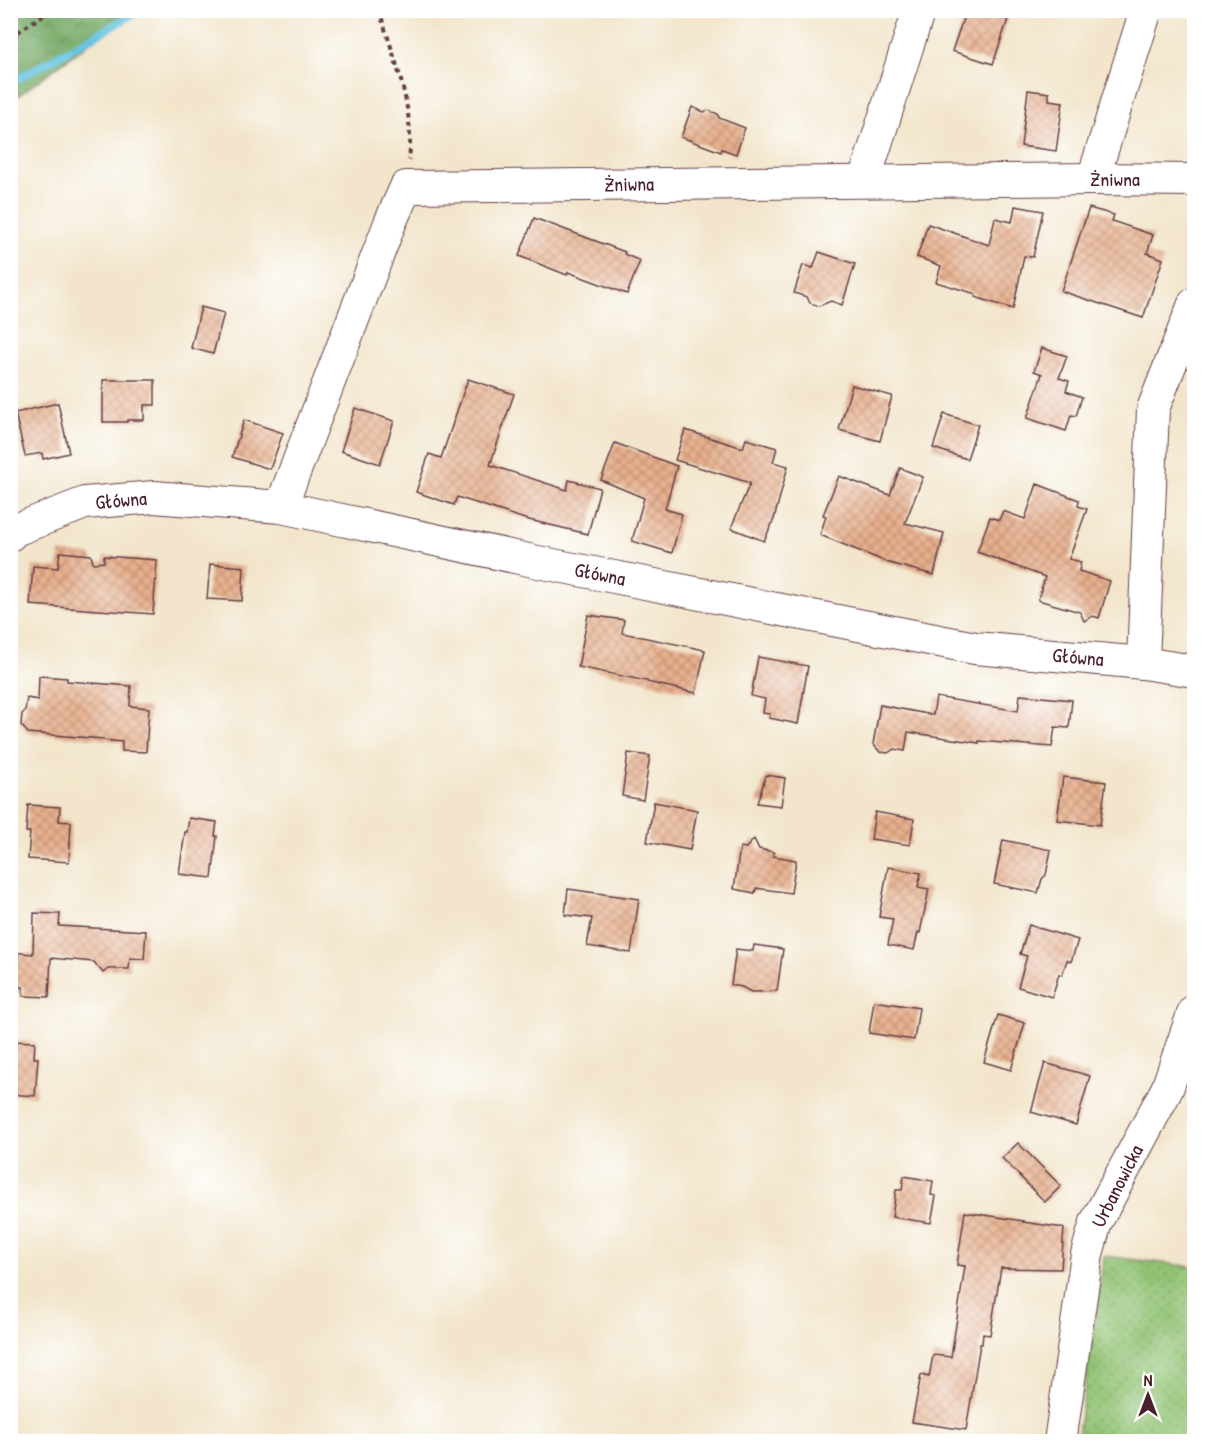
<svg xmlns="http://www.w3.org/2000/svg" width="1205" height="1452" viewBox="0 0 1205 1452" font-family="'Patrick Hand',sans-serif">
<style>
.grass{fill:url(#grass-dots);stroke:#6e714f;stroke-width:1.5}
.forest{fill:url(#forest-crowns);stroke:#606448;stroke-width:1.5}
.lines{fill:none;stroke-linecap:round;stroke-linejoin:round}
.stream{stroke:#62c2e1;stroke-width:8}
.building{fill:url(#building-cross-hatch)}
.street-casing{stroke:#633d43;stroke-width:34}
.path{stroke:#633d43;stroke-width:4;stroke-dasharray:4.5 4.5;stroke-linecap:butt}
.street{stroke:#fff;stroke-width:32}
.labels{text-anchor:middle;stroke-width:4.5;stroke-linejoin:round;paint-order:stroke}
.street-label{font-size:20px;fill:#4a1f2b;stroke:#fff}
</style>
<defs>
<pattern id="grass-dots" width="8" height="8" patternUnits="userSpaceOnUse" patternTransform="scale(1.5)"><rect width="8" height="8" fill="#92c373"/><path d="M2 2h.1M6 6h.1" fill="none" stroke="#799e5f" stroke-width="1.8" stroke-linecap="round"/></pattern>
<pattern id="forest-crowns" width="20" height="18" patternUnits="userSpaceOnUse" patternTransform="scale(1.5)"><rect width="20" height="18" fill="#75a965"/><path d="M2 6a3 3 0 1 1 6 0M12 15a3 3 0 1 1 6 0" fill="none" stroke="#628953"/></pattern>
<pattern id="building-cross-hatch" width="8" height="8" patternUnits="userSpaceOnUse" patternTransform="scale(1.5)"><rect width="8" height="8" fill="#e8b18e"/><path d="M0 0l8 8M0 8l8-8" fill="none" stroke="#be8f74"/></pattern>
</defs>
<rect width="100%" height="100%" fill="#fff"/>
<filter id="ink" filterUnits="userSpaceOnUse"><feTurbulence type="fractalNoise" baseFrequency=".0167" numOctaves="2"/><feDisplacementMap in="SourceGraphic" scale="12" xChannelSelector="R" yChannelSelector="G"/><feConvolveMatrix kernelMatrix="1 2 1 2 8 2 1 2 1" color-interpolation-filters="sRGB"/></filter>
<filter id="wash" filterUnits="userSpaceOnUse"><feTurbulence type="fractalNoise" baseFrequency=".008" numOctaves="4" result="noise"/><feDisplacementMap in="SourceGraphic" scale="24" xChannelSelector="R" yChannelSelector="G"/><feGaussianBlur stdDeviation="1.35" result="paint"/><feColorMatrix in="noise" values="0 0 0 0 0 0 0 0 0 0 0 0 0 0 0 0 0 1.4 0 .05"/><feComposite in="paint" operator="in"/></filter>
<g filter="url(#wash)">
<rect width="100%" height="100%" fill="#f2e5cb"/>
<path class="grass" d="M1104,1256L1194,1267V1441H1077Z"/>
<path class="forest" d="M11,10H132V11L11,101Z"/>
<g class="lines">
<path class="stream" d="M10,83L141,10"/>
</g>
<g id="blocks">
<g class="building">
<path d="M966,10H1011L993,64L952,51Z"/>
<path d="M1028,90L1049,93V100L1063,102L1056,151L1021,146Z"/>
<path d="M692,107L704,112L708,110L718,114L719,118L745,128L736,154L722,149L721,152L681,137Z"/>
<path d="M1015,206L1043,211L1033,257L1024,256L1013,309L975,297L976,294L936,282L941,266L917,257L928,224L989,245L995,218L1012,222Z"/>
<path d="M1089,208L1114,215L1112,221L1153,235L1147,253L1163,259L1143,318L1061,291Z"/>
<path d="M534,218L625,252L624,254L640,261L627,294L568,272L567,275L519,256Z"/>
<path d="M819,252L855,264L842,305L831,301L819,306L810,303L807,297L794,293L803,265L813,268Z"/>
<path d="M201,307L224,313L213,354L191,348Z"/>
<path d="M1042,348L1067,356L1059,378L1069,381L1066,391L1082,397L1076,416L1071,415L1066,431L1027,418L1042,374L1034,371Z"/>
<path d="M468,379L514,394L490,465L567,490L569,480L600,488L588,534L525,519L457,497L454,505L416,492L429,454L441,458Z"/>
<path d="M103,380H155V405H144V420H127V422H103Z"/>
<path d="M852,385L892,396L880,441L839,430Z"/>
<path d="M58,403L69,453L43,459L42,453L25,456L15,413Z"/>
<path d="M355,408L394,421L380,464L341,451Z"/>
<path d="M944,414L978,425L967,459L933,448Z"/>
<path d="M244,420L283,433L270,469L232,457Z"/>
<path d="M685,430L743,448L746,439L777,448L773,462L788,466L774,519L764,541L731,528L750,483L675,460Z"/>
<path d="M615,443L677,466L665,509L682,514L672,553L632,541L644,498L601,480Z"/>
<path d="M900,468L923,477L905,523L944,533L934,575L889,563L820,535L826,516L823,515L839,476L890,495Z"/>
<path d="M1037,484L1079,500L1078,506L1087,509L1069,559L1081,562L1079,571L1110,581L1099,618L1093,616L1084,621L1080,612L1038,600L1045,577L977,552L990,517L999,520L1003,511L1025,519Z"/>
<path d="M60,552L91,555L93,563L104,562V556L157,560L153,614L30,605L33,566L58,568Z"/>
<path d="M210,564L244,567L242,601L207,599Z"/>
<path d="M588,615L624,620L622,633L705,650L696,693L647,682V681L578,667Z"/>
<path d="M758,657L808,666L798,724L769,718L770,714L763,713L765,699L751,696Z"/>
<path d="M39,676L67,678V681L131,686L130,706L149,708L146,752L122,751V742L103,740V739L28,733L21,725L22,714L25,711L27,698L38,700Z"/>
<path d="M1020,695L1072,700L1069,728L1055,727L1052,747L979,741V743L908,732L905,751L894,749L888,753L880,752L873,744L880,705L933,715L936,697L1018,711Z"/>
<path d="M628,753L650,756L643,800L622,796Z"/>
<path d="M766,775L785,778L781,806L757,803Z"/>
<path d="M1063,777L1106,782L1100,825L1057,820Z"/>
<path d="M654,802L697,810L690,850L647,842Z"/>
<path d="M28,805L60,807L59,821L71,822L69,862L28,859L30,832H26Z"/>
<path d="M875,812L914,819L910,845L871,839Z"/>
<path d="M189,818L217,822L215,836H217L212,878L179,874L185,832H187Z"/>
<path d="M754,839L759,849L774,852L773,856L796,860L791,893L756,888L755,893L734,889L740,847L746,848Z"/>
<path d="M1003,840L1051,850L1046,875L1042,879L1038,893L994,884Z"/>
<path d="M888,867L921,873L918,887L929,889L920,933L918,932L914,950L888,945L893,919L879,917Z"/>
<path d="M568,889L639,899L631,953L587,946L592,918L565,915Z"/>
<path d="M34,913L60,914L59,926L146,931L144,959L130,958L129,969H108L103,973L94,962L51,958L49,997L23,996V987L10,986V952L33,954Z"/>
<path d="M1029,925L1078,940L1071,962L1067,960L1062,975L1059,974L1052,997L1018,987L1027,956L1020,954Z"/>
<path d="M754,945L783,949L777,991L758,992H751L742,987L731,985L736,949L753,951Z"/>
<path d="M874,1001L919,1008L914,1040L869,1033Z"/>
<path d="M998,1015L1025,1023L1011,1070L984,1062Z"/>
<path d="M10,1041L35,1042L34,1058H38L35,1096L10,1094Z"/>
<path d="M1045,1063L1090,1076L1076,1125L1031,1112Z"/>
<path d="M1018,1143L1061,1186L1045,1202L1002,1158Z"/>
<path d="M904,1176L933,1181L931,1195L936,1196L931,1223L892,1217L896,1190H902Z"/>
<path d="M965,1212L1024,1221L1023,1222L1064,1228L1061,1269L1001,1268L990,1335L983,1334L982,1344H980L966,1430L912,1422L921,1375L929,1377L933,1355L951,1357L965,1266L957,1265Z"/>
</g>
</g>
</g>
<g filter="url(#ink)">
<use href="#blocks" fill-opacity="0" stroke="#633d43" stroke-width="1.5"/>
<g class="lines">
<defs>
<g id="street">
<path d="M1093,179L1146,10"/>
<path d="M864,181L919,10"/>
<path d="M281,507L390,223L406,187L1093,179L1194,180"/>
<path d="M10,535L15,530L85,503L154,497L281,507L538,562L975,648L1143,663L1194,671"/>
<path d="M1143,663L1153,409L1194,304"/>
<path d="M1060,1442L1087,1254L1096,1222L1167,1089L1194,1011"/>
</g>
</defs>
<use href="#street" class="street-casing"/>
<g class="path">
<path d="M379,10C394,58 415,109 409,160"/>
<path d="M10,37L51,10"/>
<path d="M1189,984L1194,971"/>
</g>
<use href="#street" class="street"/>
</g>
</g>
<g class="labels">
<g class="street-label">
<text x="1115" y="186">Żniwna</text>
<text transform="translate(629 184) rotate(-1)" y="7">Żniwna</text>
<text transform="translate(121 500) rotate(-5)" y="7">Główna</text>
<text transform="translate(600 574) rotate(11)" y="7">Główna</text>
<text transform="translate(1078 657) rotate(5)" y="7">Główna</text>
<text transform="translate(1117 1186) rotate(-63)" y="7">Urbanowicka</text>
</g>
</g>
<rect width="1205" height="1452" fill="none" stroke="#fff" stroke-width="36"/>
<g transform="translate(1148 1395)" stroke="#ffffff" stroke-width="4.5" paint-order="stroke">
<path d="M0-4.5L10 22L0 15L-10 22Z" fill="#4a1f2b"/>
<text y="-9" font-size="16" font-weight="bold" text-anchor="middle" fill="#4a1f2b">N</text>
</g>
</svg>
